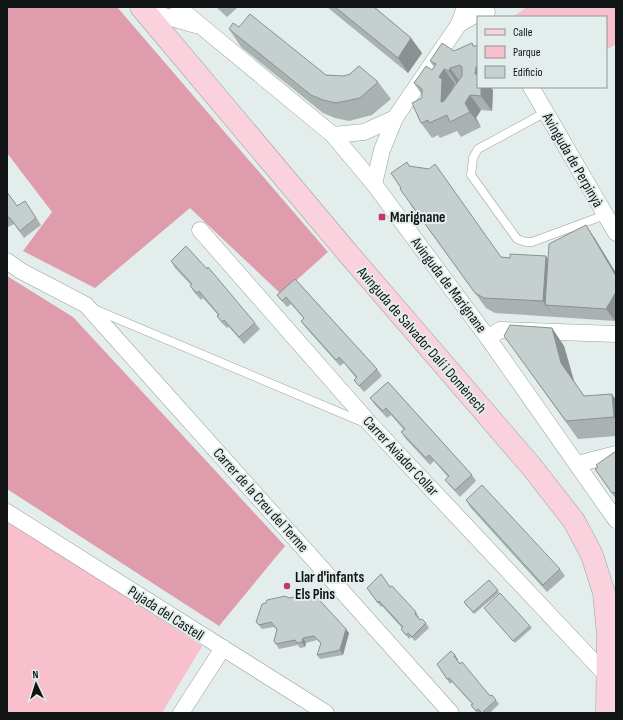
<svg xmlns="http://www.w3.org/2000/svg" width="623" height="720" viewBox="0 0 623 720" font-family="'Sofia Sans Condensed',sans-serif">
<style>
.green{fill:#f7c0cc}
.forest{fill:#df9cac}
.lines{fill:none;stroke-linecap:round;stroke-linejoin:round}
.lane-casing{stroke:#99a2a0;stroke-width:9}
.street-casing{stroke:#99a2a0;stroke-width:17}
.secondary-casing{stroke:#99a2a0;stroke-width:23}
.lane{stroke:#fff;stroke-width:8}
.street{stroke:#fff;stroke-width:16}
.secondary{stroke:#fad2de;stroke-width:22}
.wall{fill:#a9b2b0;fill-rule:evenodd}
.shaded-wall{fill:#8a9190}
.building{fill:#c5cfcd;stroke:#8a9190;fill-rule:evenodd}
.poi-dot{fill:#c23668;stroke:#e3edec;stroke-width:1.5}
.labels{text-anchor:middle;stroke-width:4;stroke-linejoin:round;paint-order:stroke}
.street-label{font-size:15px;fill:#111414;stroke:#e3edec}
.poi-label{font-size:15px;font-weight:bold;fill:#111414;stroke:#e3edec;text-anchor:start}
</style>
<rect width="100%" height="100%" fill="#e3edec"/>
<g class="green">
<path d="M527,7H616V44L606,50V17H513Z"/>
<path d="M7,520L202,646L162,713H7Z"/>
</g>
<g class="forest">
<path d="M7,7H117L328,252L281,294L190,208L95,288L23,251L52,212L7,153Z"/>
<path d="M7,276L73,317L285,546L219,626L7,489Z"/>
</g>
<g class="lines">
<defs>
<g id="lane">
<path d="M546,112L478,149L473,158L471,175L517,239L526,242H532L605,215"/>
<path d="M94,309L365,423"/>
</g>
<g id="street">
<path d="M178,7L333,135L374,184L488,338L616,520"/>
<path d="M143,10L196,25"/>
<path d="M459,24L473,16L487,12"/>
<path d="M531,87L616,233"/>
<path d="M333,135L364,132L395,118"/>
<path d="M374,184L382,150L395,118L459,24L465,7"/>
<path d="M200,230L372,426L608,677"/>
<path d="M7,261L21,271L86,305L451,713"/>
<path d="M488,338L500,330L616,334"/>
<path d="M577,464L616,454"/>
<path d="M7,512L326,713"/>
<path d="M181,713L223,648"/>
</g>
<path id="secondary" d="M141,7L346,251L531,466L574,521L592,555L604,593L608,635L607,713"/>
</defs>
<use href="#lane" class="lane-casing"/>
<use href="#street" class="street-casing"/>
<use href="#secondary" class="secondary-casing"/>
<use href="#lane" class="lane"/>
<use href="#street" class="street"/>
<use href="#secondary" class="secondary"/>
</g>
<g class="wall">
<path d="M216,7H238L227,17Z"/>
<path d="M327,7H374L411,38L422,53L408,73Z"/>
<path d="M229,29L326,75L378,82L391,99L372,115L349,121L335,118L323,113L241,47Z"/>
<path d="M472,43L474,46H478V87L493,90L492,111L481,110L476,118L481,127L461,137L457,131L440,138L438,135L432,138L421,123L422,95L414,83L432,70L434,67L430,61L454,51ZM455,84L456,85L451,92V91Z"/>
<path d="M409,166L501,257L548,260L594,237L616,273V319L615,321L495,313L486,308L410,204Z"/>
<path d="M7,192L17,206L25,201L41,225L24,238L14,224L8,227L7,226Z"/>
<path d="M171,261L255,323L260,329L244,344L229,327L227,328L222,323L217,316L218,315L203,298L201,300L194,292L190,286L191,285L175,268Z"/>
<path d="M295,279L377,369L382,376L364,392L354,380L356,378L344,363L340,366L306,328L301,321L304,319L291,304L287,307L277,295Z"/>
<path d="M552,328L564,346L574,381L584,396L616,400V436L578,439L517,354Z"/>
<path d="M388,382L472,475L476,481L460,497L450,486L445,480L448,477L434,461L430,465L406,439L401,432L404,430L391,415L387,418L375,405L370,398Z"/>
<path d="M616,451V499L595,469Z"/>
<path d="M466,500L560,569L565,576L547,592L470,507Z"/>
<path d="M390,587L416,612L419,617L418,618L420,620L426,623L429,628L415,641L411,637L409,639L401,629L402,628L382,606L381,607L367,588Z"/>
<path d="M498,590L499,593L474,614L465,604Z"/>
<path d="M289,598L349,633L343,655L320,659L317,655L321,644L317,640L306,643L305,647L300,648L298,645L279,649L274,641L277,630L274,627L262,629L256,622Z"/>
<path d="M484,608L530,626L532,628L515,643Z"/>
<path d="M455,655L458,660H457L490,696L496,700L499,704L490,713H477L471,705L472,704L452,682L450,684L437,664Z"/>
</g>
<g class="shaded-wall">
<path d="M411,38L422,53L408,73L398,58Z"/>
<path d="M476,67L478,71V78L475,74Z"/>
<path d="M450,68L461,83L459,87L449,71Z"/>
<path d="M444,69L455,84L451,91L453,94L451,117L441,102L439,77Z"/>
<path d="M481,87H491L493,90L492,111L481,96Z"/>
<path d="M470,95L481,110L476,118L481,127L470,112L465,103Z"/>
<path d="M586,225L594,237L616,273V276Z"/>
<path d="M546,256L557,272L545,305L554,317L543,301Z"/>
<path d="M616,292V319L615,321L606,309Z"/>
<path d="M552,328L564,346L574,381L561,363Z"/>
<path d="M612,394L616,400V420L614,417Z"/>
<path d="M346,629L349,633L343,655L340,650Z"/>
<path d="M303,638L306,643L305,647L302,642Z"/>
<path d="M455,655L458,660L457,661L454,656Z"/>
</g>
<g class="building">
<path d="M335,7H374L411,38L398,58Z"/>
<path d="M250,14L326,75L344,76L350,74L359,66L378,82L360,98L336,103L323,100L311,95L229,29L233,23L239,27Z"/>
<path d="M442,43L454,51L472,43L473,46H478V67H476L475,74H478V87H481V96L470,95L465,103L470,112L450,122L447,115L429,123L428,120L421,123L412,103L422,98V89L414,83L426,66L432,70L436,64L430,61ZM460,65L462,67V76L444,101L441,102L442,79L439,77L444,69L449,71L450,68Z"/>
<path d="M407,162L409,166L429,169L435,164L501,257L510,258V254L546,256L543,301L484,298L475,293L400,189L401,188L391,173Z"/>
<path d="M7,192L17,206L25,201L36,218L20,231L9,217L7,218Z"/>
<path d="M586,225L616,276V292L606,309L545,305L549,244Z"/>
<path d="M186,246L207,269L208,267L255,323L239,337L224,320L222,322L217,316L219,315L199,291L197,293L190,286L192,284L171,261Z"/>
<path d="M295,279L377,369L359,386L354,380L357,377L339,357L336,360L301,321L304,318L286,297L282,301L277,295Z"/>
<path d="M510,325L552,328L561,363L584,396L612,394L614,417L566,421L504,336Z"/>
<path d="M388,382L472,475L455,490L445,480L449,476L429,455L426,458L401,432L405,429L386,408L383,411L370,398Z"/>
<path d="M616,451V492L612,493L595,469L598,467L596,465Z"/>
<path d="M482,485L560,569L543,585L466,500Z"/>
<path d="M381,574L390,587L392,586L416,612L415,614L420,620L422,619L426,623L412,637L408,633L406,635L401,629L403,627L379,601L378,603L367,588Z"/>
<path d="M489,580L498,590L473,612L464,602Z"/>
<path d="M313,593L346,629L340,650L317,655L321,643L314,636L303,638L302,642L297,643L295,640L276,644L274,641L277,629L271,622L259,625L256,622L262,604L266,603L267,600L285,596L289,598Z"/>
<path d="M500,593L530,626L513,641L484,608Z"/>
<path d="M451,651L455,655L454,656L460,664L462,662L490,696L492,695L496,700L482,713L478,709L476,711L471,705L473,704L449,678L447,679L437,664Z"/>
</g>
<g class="poi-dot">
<rect x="378" y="213" width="8" height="8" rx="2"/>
<circle cx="287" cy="586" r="4"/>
</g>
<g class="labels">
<g class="street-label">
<text transform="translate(573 160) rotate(60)" y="5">Avinguda de Perpinyà</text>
<text transform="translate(449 285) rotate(53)" y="5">Avinguda de Marignane</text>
<text transform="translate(422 340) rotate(49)" y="5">Avinguda de Salvador Dalí i Domènech</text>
<text transform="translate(401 456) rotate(47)" y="5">Carrer Aviador Collar</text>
<text transform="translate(261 500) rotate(48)" y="5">Carrer de la Creu del Terme</text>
<text transform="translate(166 613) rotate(33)" y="5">Pujada del Castell</text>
</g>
<g class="poi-label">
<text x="390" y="222">Marignane</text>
<text x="295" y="582">Llar d'infants<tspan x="295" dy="17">Els Pins</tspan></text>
</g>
</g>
<rect width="623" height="720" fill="none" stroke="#111414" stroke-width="16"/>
<rect x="477" y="16" width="130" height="72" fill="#e3edec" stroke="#8f9696"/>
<rect x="485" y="29" width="20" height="6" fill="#fad2de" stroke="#8f9696"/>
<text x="513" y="36" font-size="12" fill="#111414">Calle</text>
<rect x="485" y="46" width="20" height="12" fill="#f7c0cc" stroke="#8f9696"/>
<text x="513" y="56" font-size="12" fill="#111414">Parque</text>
<rect x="485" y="66" width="20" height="12" fill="#c5cfcd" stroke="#8f9696"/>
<text x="513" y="76" font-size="12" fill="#111414">Edificio</text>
<g transform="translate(36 684) rotate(356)" stroke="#e3edec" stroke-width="3" paint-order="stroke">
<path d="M0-3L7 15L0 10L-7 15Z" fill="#111414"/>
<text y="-6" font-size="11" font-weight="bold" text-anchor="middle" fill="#111414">N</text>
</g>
</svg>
